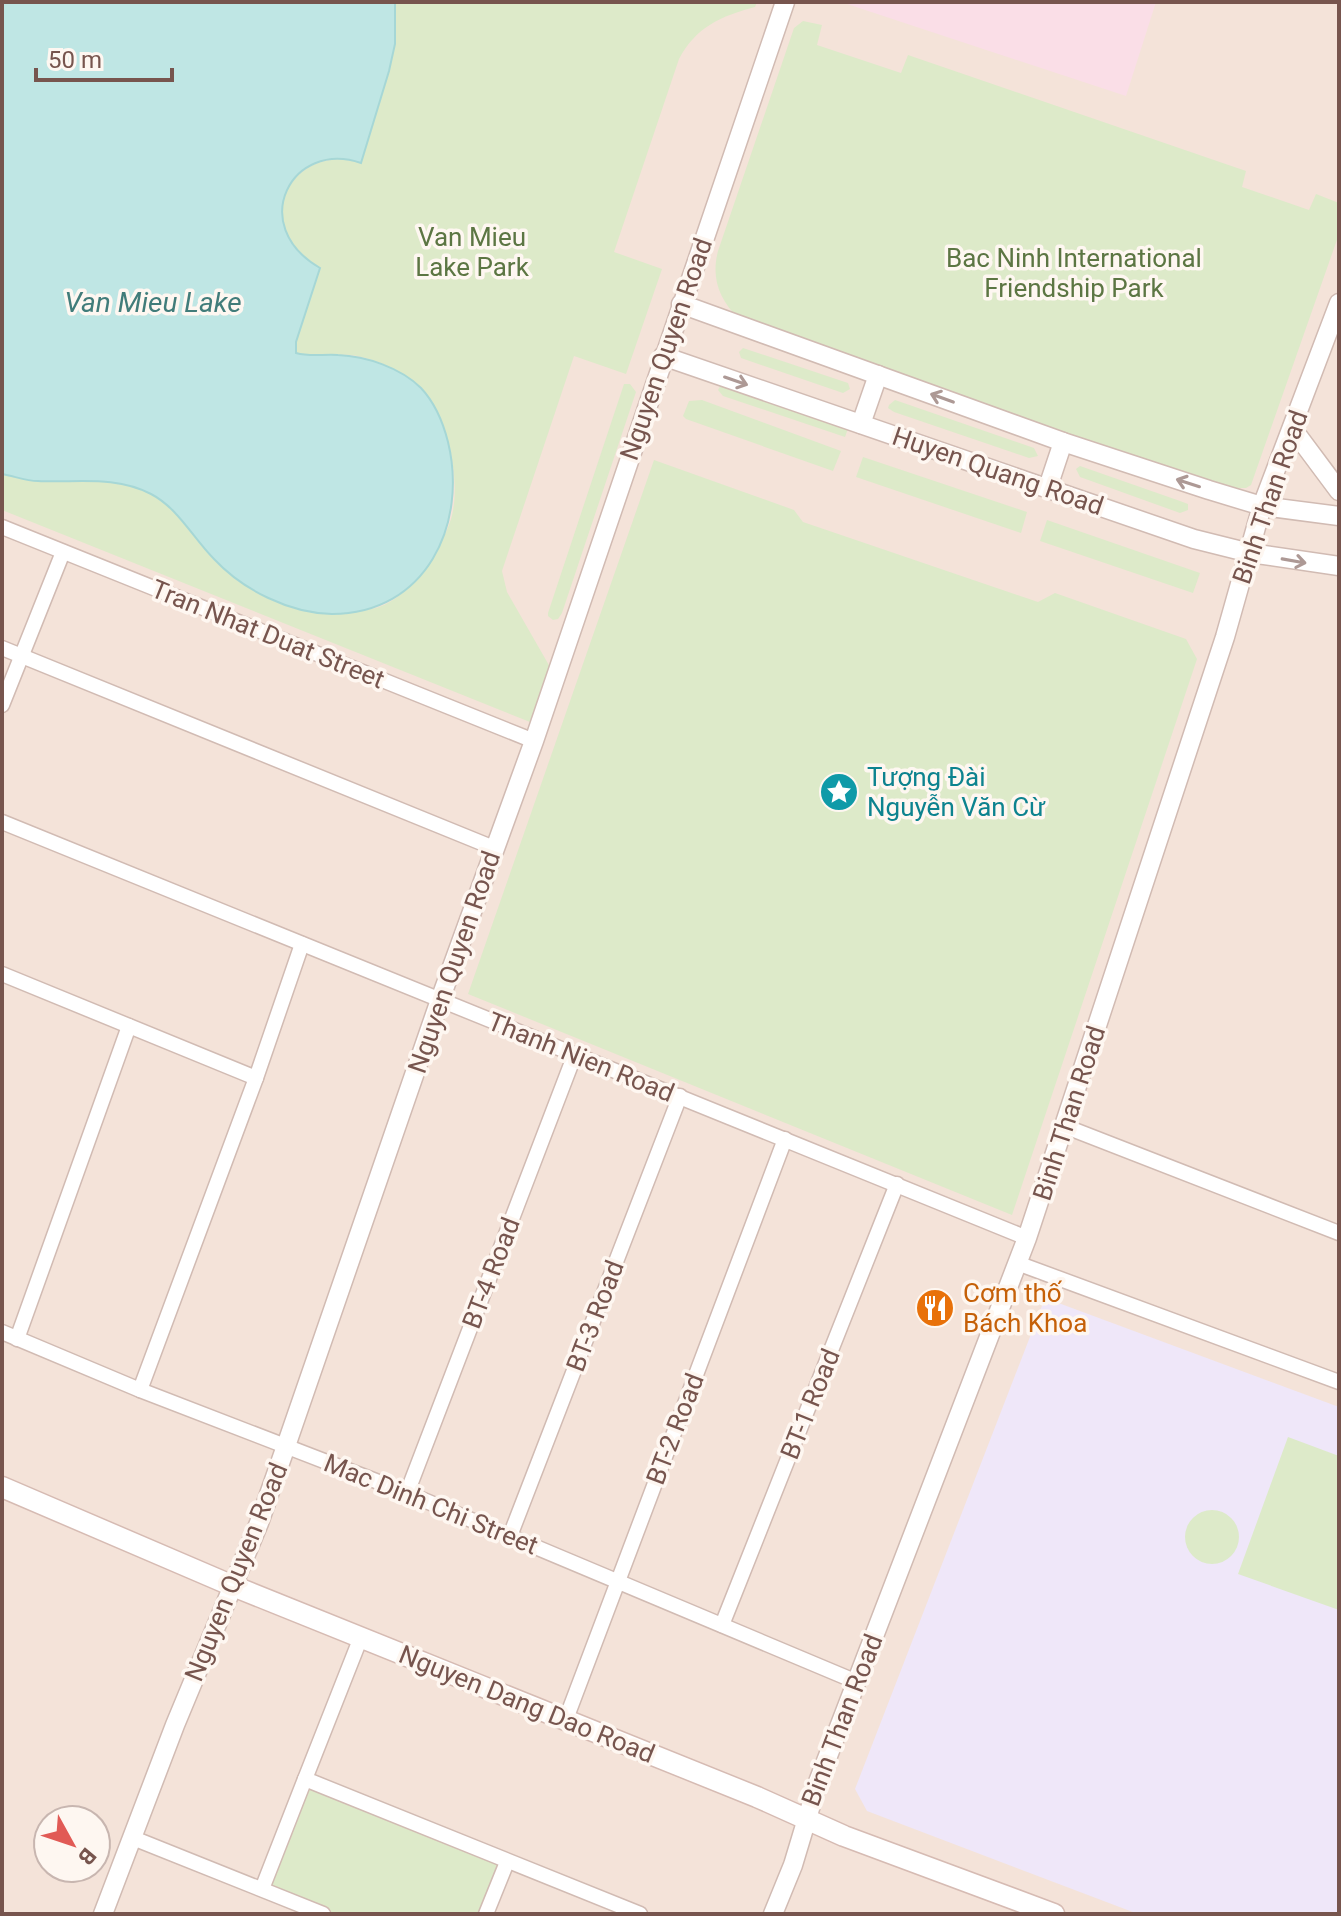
<svg xmlns="http://www.w3.org/2000/svg" width="1341" height="1916" viewBox="0 0 1341 1916" font-family="Roboto,sans-serif">
<style>
.residential{fill:#f4e3d9;fill-rule:evenodd}
.education{fill:#efe7f9}
.medical{fill:#fadee7}
.green{fill:#ddeac9}
.water{fill:#bfe6e4;stroke:#a6d7d6;stroke-width:2}
.lines{fill:none;stroke-linecap:round;stroke-linejoin:round}
.minor-casing{stroke:#d1bbb3;stroke-width:17}
.tertiary-casing{stroke:#d1bbb3;stroke-width:21}
.secondary-casing{stroke:#d6bbb3;stroke-width:23}
.minor{stroke:#fff;stroke-width:14}
.tertiary{stroke:#fff;stroke-width:18}
.secondary{stroke:#fff;stroke-width:20}
.oneway{stroke:#ad9995}
.labels{text-anchor:middle;stroke-width:7;stroke-linejoin:round;paint-order:stroke}
.park-label{font-size:26px;fill:#5c7643;stroke:#fef7f1}
.street-label{font-size:26px;fill:#77554e;stroke:#fef7f1}
.culture-label{font-size:26px;fill:#0d838f;stroke:#fef7f1;text-anchor:start}
.food-label{font-size:26px;fill:#c56008;stroke:#fef7f1;text-anchor:start}
.water-label{font-size:28px;font-style:italic;fill:#417c7a;stroke:#fef7f1}
</style>
<rect width="100%" height="100%" fill="#fcf2eb"/>
<path class="residential" d="M2,2H1339V1914H2ZM48,1820H96V1868H48Z"/>
<path class="education" d="M1045,1298L1339,1407V1914H1138L867,1811L855,1789Z"/>
<path class="medical" d="M841,2H1156L1126,96Z"/>
<g class="green">
<path d="M395,2H757L755,7C721,16 696,27 679,59L614,252L662,269L626,374L574,356L502,571L507,592L550,667L530,722L2,510V474C13,476 26,481 38,481C76,483 115,475 151,494C178,508 193,537 213,559C233,580 263,599 290,607C307,612 349,609 368,609C386,609 408,590 418,577C432,559 444,541 451,519C462,482 448,416 421,388C405,372 372,357 350,355C332,354 313,358 296,353V342L320,268C311,263 302,258 295,250C257,203 305,144 360,163L395,44Z"/>
<path d="M803,21L822,25L817,45L901,73L908,55L1246,171L1242,187L1309,210L1316,194L1339,203V234L1251,485L1246,488H1226L739,319C719,299 711,278 718,251L794,28Z"/>
<path d="M743,348L848,383L850,389L843,393L741,358L739,352Z"/>
<path d="M722,383L849,426L845,437L723,396L718,390Z"/>
<path d="M624,384H630L636,392L562,613L558,619L553,620L548,616V613Z"/>
<path d="M702,400L841,451L833,471L686,419L683,416L689,401Z"/>
<path d="M895,400L1034,448L1038,456L1029,458L894,412L888,408L889,405Z"/>
<path d="M863,457L1027,512L1021,533L856,477Z"/>
<path d="M654,460L794,510L803,522L1038,602L1055,593L1186,639L1197,659L1012,1215L468,994Z"/>
<path d="M1080,466L1180,501L1188,504V510L1180,513L1080,477L1076,469Z"/>
<path d="M1047,520L1200,573L1193,593L1040,541Z"/>
<path d="M1288,1437L1339,1456V1610L1238,1574Z"/>
<circle cx="1212" cy="1537" r="27"/>
<path d="M305,1779L507,1862L486,1914H323L262,1889Z"/>
</g>
<path class="water" d="M2,2H395V44L389,71L361,163C292,139 246,225 320,268L296,342V353C310,357 323,354 338,355C366,356 401,368 421,388C435,403 443,422 448,442C468,524 426,614 332,614C289,613 243,590 214,559C193,538 178,508 151,494C115,475 76,483 38,481C26,481 14,476 2,474Z"/>
<g class="lines">
<defs>
<g id="minor">
<path d="M2,527L534,741"/>
<path d="M2,648L494,848"/>
<path d="M2,705L63,552"/>
<path d="M2,822L1027,1238"/>
<path d="M2,974L256,1078"/>
<path d="M1064,1126L1339,1233"/>
<path d="M1017,1263L1339,1382"/>
<path d="M2,1332L140,1390L407,1493L857,1682"/>
<path d="M17,1339L129,1026"/>
<path d="M140,1390L256,1078L302,944"/>
<path d="M407,1493L575,1054"/>
<path d="M510,1536L680,1096"/>
<path d="M722,1625L897,1184"/>
<path d="M361,1637L305,1779L640,1914"/>
<path d="M566,1719L785,1139"/>
<path d="M133,1838L323,1914"/>
<path d="M262,1889L305,1779"/>
<path d="M486,1914L507,1862"/>
</g>
<g id="tertiary">
<path d="M681,304L1063,442L1209,490L1262,506L1339,516"/>
<path d="M663,356L1194,539L1250,553L1339,566"/>
<path d="M861,424L878,375"/>
<path d="M1292,428L1339,491"/>
<path d="M1048,487L1063,442"/>
<path d="M103,1914L175,1725L259,1523L286,1446L440,1000L534,741L785,2"/>
<path d="M773,1914L793,1865L818,1782L1027,1238L1225,637L1262,506L1339,303"/>
</g>
<path id="secondary" d="M2,1487L233,1586L757,1797L844,1836L1054,1914"/>
</defs>
<use href="#minor" class="minor-casing"/>
<use href="#tertiary" class="tertiary-casing"/>
<use href="#secondary" class="secondary-casing"/>
<use href="#minor" class="minor"/>
<use href="#tertiary" class="tertiary"/>
<use href="#secondary" class="secondary"/>
</g>
<defs><path id="oneway-shaft" d="M-6 0H5M1.5-3L5.5 0L1.5 3" fill="none" stroke-width="1.6" stroke-linecap="round" stroke-linejoin="round" transform="scale(2)"/></defs>
<g class="oneway">
<use href="#oneway-shaft" transform="translate(736 381) rotate(19)"/>
<use href="#oneway-shaft" transform="translate(942 398) rotate(-160)"/>
<use href="#oneway-shaft" transform="translate(1188 483) rotate(-162)"/>
<use href="#oneway-shaft" transform="translate(1294 561) rotate(10)"/>
</g>
<defs>
<symbol id="sight-disc" viewBox="-11 -11 22 22"><circle r="9.5" fill="#0f9aa8" stroke="#fef7f1"/><path d="M0-6L1.8-2.2L6-1.7L2.9 1.2L3.7 5.4L0 3.3L-3.7 5.4L-2.9 1.2L-6-1.7L-1.8-2.2Z" fill="#fff"/></symbol>
<symbol id="restaurant-disc" viewBox="-11 -11 22 22"><circle r="9.5" fill="#e8710a" stroke="#fef7f1"/><path d="M-5-6h1v4h1v-4h1v4h1v-4h1v5L-1.5 .5V6h-2V.5L-5-1ZM5-6V6H3V1.5H1.5Q1.5-4 5-6Z" fill="#fff"/></symbol>
</defs>
<g fill-rule="evenodd">
<use href="#sight-disc" x="817" y="770" width="44" height="44"/>
<use href="#restaurant-disc" x="913" y="1286" width="44" height="44"/>
</g>
<g class="labels">
<g class="park-label">
<text x="472" y="246">Van Mieu<tspan x="472" dy="30">Lake Park</tspan></text>
<text x="1074" y="267">Bac Ninh International<tspan x="1074" dy="30">Friendship Park</tspan></text>
</g>
<g class="street-label">
<text transform="translate(666 349) rotate(-71)" y="9">Nguyen Quyen Road</text>
<text transform="translate(998 471) rotate(19)" y="9">Huyen Quang Road</text>
<text transform="translate(1270 497) rotate(-71)" y="9">Binh Than Road</text>
<text transform="translate(268 634) rotate(22)" y="9">Tran Nhat Duat Street</text>
<text transform="translate(454 962) rotate(-71)" y="9">Nguyen Quyen Road</text>
<text transform="translate(581 1057) rotate(22)" y="9">Thanh Nien Road</text>
<text transform="translate(1069 1113) rotate(-72)" y="9">Binh Than Road</text>
<text transform="translate(491 1273) rotate(-69)" y="9">BT-4 Road</text>
<text transform="translate(595 1316) rotate(-69)" y="9">BT-3 Road</text>
<text transform="translate(810 1404) rotate(-68)" y="9">BT-1 Road</text>
<text transform="translate(675 1429) rotate(-69)" y="9">BT-2 Road</text>
<text transform="translate(431 1504) rotate(22)" y="9">Mac Dinh Chi Street</text>
<text transform="translate(236 1572) rotate(-68)" y="9">Nguyen Quyen Road</text>
<text transform="translate(527 1704) rotate(22)" y="9">Nguyen Dang Dao Road</text>
<text transform="translate(842 1720) rotate(-69)" y="9">Binh Than Road</text>
</g>
<g class="culture-label">
<text x="867" y="786">Tượng Đài<tspan x="867" dy="30">Nguyễn Văn Cừ</tspan></text>
</g>
<g class="food-label">
<text x="963" y="1302">Cơm thố<tspan x="963" dy="30">Bách Khoa</tspan></text>
</g>
<g class="water-label">
<text x="153" y="312">Van Mieu Lake</text>
</g>
</g>
<rect width="1341" height="1916" fill="none" stroke="#77554e" stroke-width="8"/>
<g transform="translate(72 1844) rotate(130)"><circle r="38" fill="#fef7f1" stroke="#c8b6b0" stroke-width="2"/>
<path d="M0-6L14 30L0 20L-14 30Z" fill="#e15a55"/>
<text y="-12" font-size="22" font-weight="bold" text-anchor="middle" fill="#77554e">B</text>
</g>
<path d="M36 68v12h136v-12" fill="none" stroke="#77554e" stroke-width="4"/>
<text x="48" y="68" font-size="24" fill="#77554e" stroke="#fef7f1" stroke-width="6" paint-order="stroke">50 m</text>
</svg>
